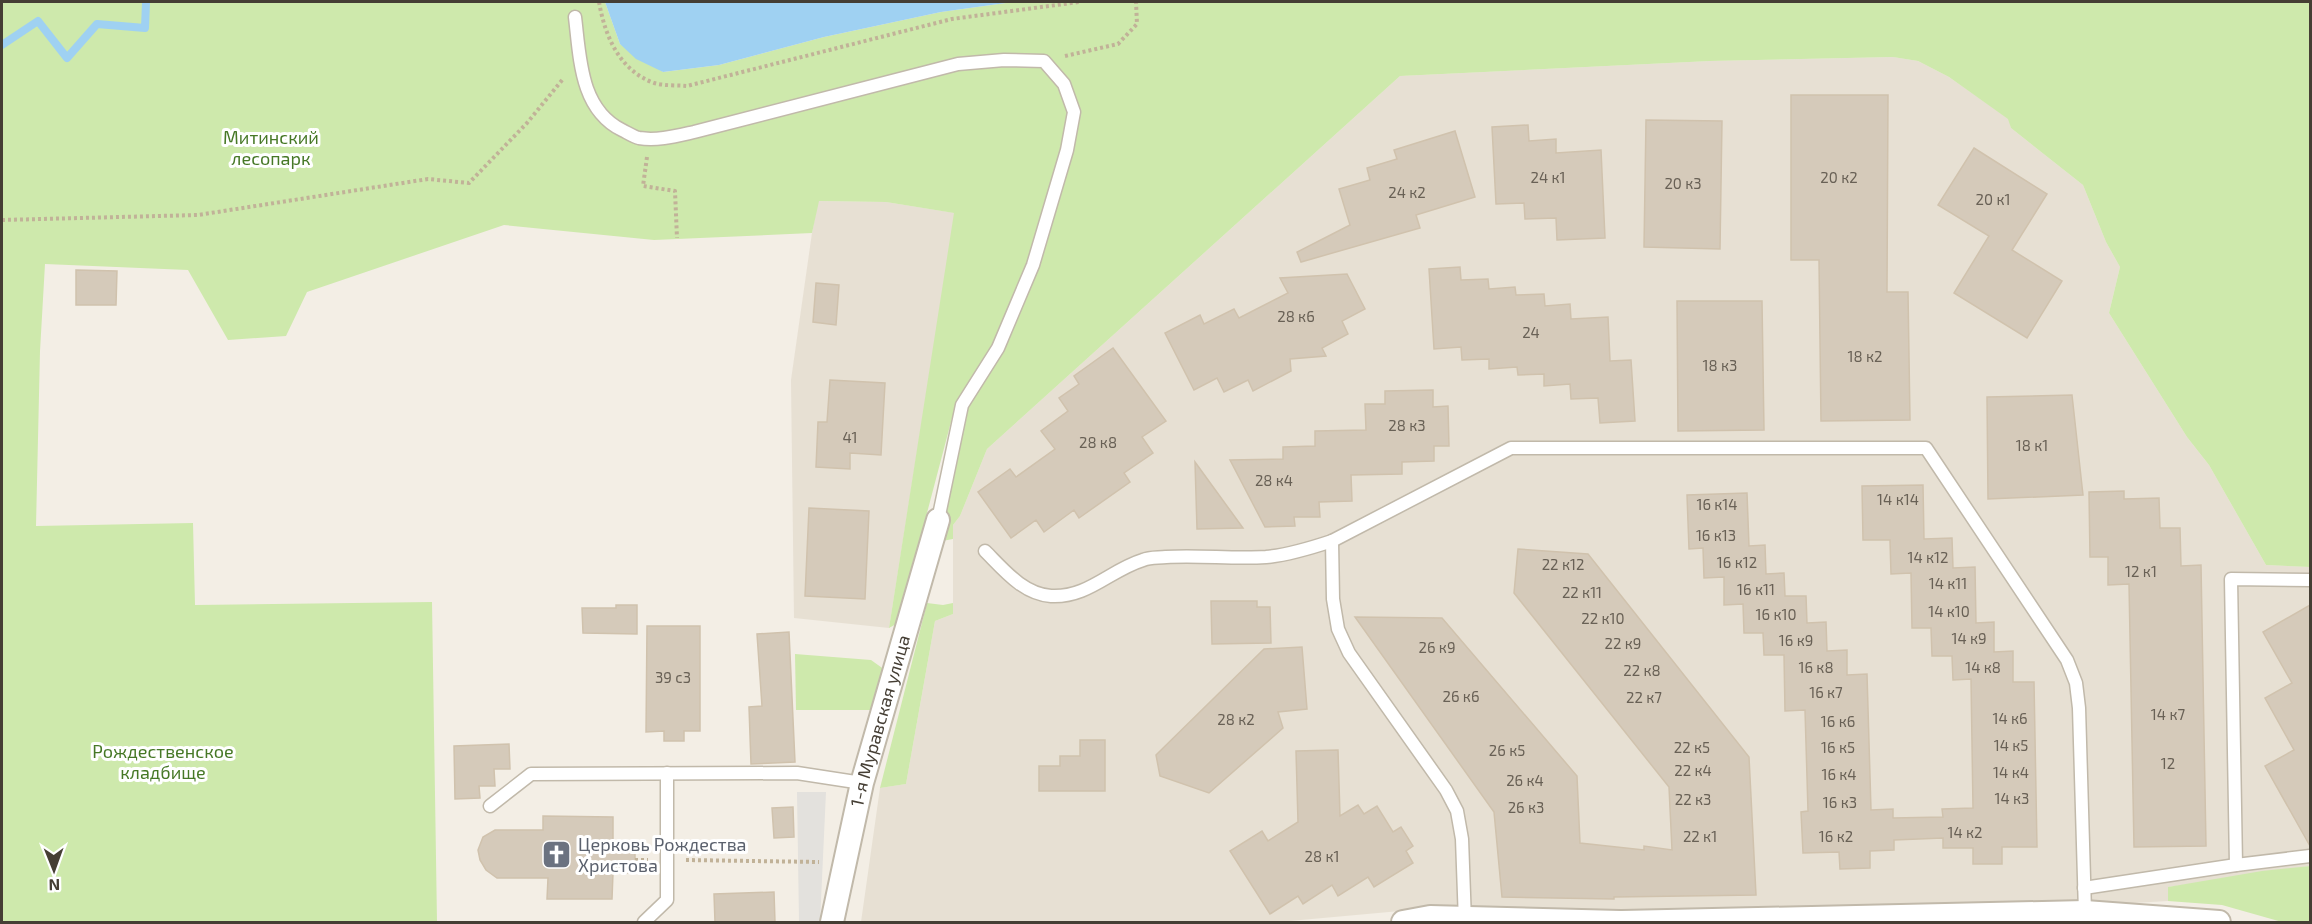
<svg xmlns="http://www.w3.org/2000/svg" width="2312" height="924" viewBox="0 0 2312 924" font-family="'Exo 2',sans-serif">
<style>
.residential{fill:#e7e0d3}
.green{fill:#cee9ac}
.parking{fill:#e3e1dd}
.water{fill:#9fd1f2}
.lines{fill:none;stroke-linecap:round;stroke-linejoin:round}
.stream{stroke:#9fd1f2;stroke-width:8}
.building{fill:#d5caba;stroke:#d0c2ad;stroke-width:1.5}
.lane-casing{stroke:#c1b9aa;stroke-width:15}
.street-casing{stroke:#c1b9aa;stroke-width:26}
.path{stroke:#c1b298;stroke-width:4;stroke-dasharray:3 3;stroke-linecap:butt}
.lane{stroke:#fff;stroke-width:12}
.street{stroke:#fff;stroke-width:22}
.labels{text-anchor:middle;stroke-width:6;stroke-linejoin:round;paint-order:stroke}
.number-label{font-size:15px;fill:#696156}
.park-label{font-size:18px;fill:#467826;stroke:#fff}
.street-label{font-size:18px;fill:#453e34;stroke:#fff}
.worship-label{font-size:18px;fill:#5b616d;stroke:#fff;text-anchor:start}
</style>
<rect width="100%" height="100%" fill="#f3eee5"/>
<g class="residential">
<path d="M1893,57L1918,61L1949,77L2009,119L2011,128L2083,185L2106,242L2120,267L2109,313L2187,437L2209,465L2266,565L2310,567V866L2169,887L2168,901L2099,905L1738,912L1422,909L1279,922H861L880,788L906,784L935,621L953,614V525L960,516L987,449L1400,76L1710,61Z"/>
<path d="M818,201L886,202L955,213L889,628L794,618L791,380L812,233Z"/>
</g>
<g class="green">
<path d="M2,2H605L620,44L663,72L719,65L824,37L941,12L1013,2H2310V567L2266,565L2209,465L2187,437L2109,313L2120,267L2106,242L2083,185L2011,128L2008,119L1949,77L1918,61L1893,57L1710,61L1400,76L987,449L960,516L953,525V539L942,541V522L967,416L952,418L898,623L889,628L954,213L886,202L819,201L812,233L654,240L504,225L307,292L286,336L228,340L188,270L45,264L40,351L36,526L193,523L195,605L432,602L437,922H2Z"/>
<path d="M927,603L943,605L953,603V614L935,621L906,784L880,788Z"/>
<path d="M795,654L871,660L885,670L870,710H796Z"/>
<path d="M2310,866V922H2282L2222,905L2168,901V887L2262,871Z"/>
</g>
<path class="parking" d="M826,792L820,922H799L797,792Z"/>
<path class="water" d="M605,2H1013L941,12L824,37L719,65L663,72L636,59L620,44Z"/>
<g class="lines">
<path class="stream" d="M2,45L38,21L67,58L97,24L145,28L146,2"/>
</g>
<g class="building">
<path d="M1791,95H1888L1887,292H1908L1910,420L1821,421L1819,260H1791Z"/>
<path d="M1646,120L1722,121L1720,249L1644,247Z"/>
<path d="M1528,125L1529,141L1556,139V153L1601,150L1605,238L1557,240L1556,218L1525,219L1524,203L1496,204L1492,127Z"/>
<path d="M1455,131L1475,197L1416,215L1420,228L1301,262L1297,252L1350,225L1339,189L1370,180L1367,168L1397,159L1394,150Z"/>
<path d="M1974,148L2047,194L2012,250L2062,281L2027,338L1954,293L1989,236L1938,205Z"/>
<path d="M1460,267L1461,280L1488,279L1489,289L1515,287L1516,295L1544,294L1545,306L1570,304L1571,319L1608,317L1610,361L1631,360L1635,421L1600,423L1598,398L1571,399L1570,384L1544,386V374L1518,375L1517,367L1489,369V359L1462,360L1461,347L1434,349L1429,269Z"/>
<path d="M76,270L117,271L116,305H76Z"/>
<path d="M1347,274L1365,309L1342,321L1348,334L1322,348L1326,356L1290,359L1291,371L1253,391L1248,380L1224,392L1217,378L1194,390L1165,333L1200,315L1204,324L1234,309L1239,318L1288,293L1280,278Z"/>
<path d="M816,283L839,285L836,325L813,322Z"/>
<path d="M1677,301H1762L1764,430L1678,431Z"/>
<path d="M1113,348L1166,421L1142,437L1153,453L1124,473L1130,482L1079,518L1074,510L1044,532L1036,520L1011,538L978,492L1010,469L1016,477L1055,449L1041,431L1068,411L1059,398L1079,384L1074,376Z"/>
<path d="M830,380L885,383L881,455L850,453V469L816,467L818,422H827Z"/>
<path d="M1433,390V407L1448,406L1449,446H1434V461L1402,462V474L1351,475L1352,501L1319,502L1320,517H1294L1295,526L1265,527L1230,460L1283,459V447L1315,446V431L1366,430L1365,404H1385V391Z"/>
<path d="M2072,395L2083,495L1988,499L1987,397Z"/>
<path d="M1195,462L1243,528L1197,529Z"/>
<path d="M1923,485L1924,539L1952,538L1953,568L1975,567L1976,623L1994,622V652L2013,651V682H2034L2037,847H2002V864H1973V848H1943V838L1894,840V850L1870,851V868L1840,869L1839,852L1803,853L1801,812L1808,811L1805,710L1785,711L1784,655H1764L1763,633H1744L1743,604L1724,605V577L1704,578L1703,548L1689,549L1687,495L1747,493L1749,546L1765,545L1766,574L1784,573L1785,596H1806L1807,623L1826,622L1827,651L1847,650V675L1867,674L1871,810L1893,809V818L1943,817L1942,809L1973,808L1971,679L1953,680L1952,656H1932L1931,628H1912L1911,573L1891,574L1890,540H1863L1862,486Z"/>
<path d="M2124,491V499L2159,498L2160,528H2180L2181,566L2201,565L2206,846L2134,847L2129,584L2108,585V557H2090L2089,492Z"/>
<path d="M809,508L869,511L865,599L805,596Z"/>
<path d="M1518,549L1588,554L1749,757L1756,895L1614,897V899L1502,897L1494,812L1355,617L1442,618L1577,776L1580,843L1644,850V846L1672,850L1669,787L1514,593Z"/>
<path d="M1211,601H1257V607H1270L1271,643L1212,644Z"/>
<path d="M616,605H637V634L583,633L582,608H616Z"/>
<path d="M2310,605V846L2265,766L2294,750L2265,698L2292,683L2263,632Z"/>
<path d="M647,626H700V731H684V741H664V731L646,732Z"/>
<path d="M789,632L795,762L751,764L749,707L762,706L757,634Z"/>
<path d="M1302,647L1307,709L1278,712L1283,728L1209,793L1160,776L1156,755L1264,649Z"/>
<path d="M1080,740H1105V791H1039V766H1060V756H1080Z"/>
<path d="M509,744L510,769H494L495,786H479L480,798L455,799L454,746Z"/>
<path d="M1338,750L1340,816L1358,805L1364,814L1377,806L1393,832L1401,827L1413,846L1406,851L1413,863L1374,887L1368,877L1338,896L1332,885L1303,904L1298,896L1270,914L1230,851L1262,831L1268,841L1298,822L1296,751Z"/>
<path d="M793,807L794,837L774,838L772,808Z"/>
<path d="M543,816L613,817V846H635V873H613L612,899H547L548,878H497L486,870L480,860L478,850L483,837L495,830H543Z"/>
<path d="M774,892L775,922H715L714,894Z"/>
</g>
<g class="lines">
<defs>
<g id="lane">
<path d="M575,17C580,58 580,109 622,130C628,133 634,137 639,138C657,141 676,136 694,132L958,64L1004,60L1044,61L1064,84L1074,112L1067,150L1033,265L998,348L962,405L938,520"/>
<path d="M1332,541L1333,599L1338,629L1349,653L1446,790L1457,811L1462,839L1465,922"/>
<path d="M985,551C1004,570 1023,594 1051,596C1088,598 1110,570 1143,560C1150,557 1158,558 1166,557C1199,555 1233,559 1266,557C1289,555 1311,548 1332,541L1511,448H1926L2067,660L2076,683L2079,708L2085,912"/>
<path d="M490,806L531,774L797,773L862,783"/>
<path d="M2236,865L2231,579L2310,580"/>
<path d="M2084,888L2236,865L2310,856"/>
<path d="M644,922L667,900V773"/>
</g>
<g id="street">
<path id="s1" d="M832,922L862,783L938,520"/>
<path d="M1403,922L1430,917L1620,922"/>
<path d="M1622,922L2085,912L2219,922"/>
</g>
</defs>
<use href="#lane" class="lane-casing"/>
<use href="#street" class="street-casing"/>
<g class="path">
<path d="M599,2C605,36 619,70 654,83C664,86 677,85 687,86L952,19L1079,2"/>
<path d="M1065,56L1118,44L1137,24L1136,2"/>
<path d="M647,157L643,186L675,191L677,238"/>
<path d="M2,220L198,215L428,179L469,183L527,123L563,79"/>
<path d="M635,860H648"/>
<path d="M686,860L819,862"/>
</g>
<use href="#lane" class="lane"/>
<use href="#street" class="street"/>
</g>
<defs>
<symbol id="church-square" viewBox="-11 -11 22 22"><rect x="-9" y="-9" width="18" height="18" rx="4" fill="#6b7280" stroke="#fff"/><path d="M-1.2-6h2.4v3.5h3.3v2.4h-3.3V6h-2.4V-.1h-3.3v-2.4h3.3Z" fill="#fff"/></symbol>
</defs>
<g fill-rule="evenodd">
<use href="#church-square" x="540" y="838" width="33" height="33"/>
</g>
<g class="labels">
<g class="number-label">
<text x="1548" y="183">24 к1</text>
<text x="1839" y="183">20 к2</text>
<text x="1683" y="189">20 к3</text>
<text x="1407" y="198">24 к2</text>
<text x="1993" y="205">20 к1</text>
<text x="1296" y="322">28 к6</text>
<text x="1531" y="338">24</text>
<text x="1865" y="362">18 к2</text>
<text x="1720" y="371">18 к3</text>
<text x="1407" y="431">28 к3</text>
<text x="850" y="443">41</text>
<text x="1098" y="448">28 к8</text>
<text x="2032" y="451">18 к1</text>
<text x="1274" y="486">28 к4</text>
<text x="1898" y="505">14 к14</text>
<text x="1717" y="510">16 к14</text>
<text x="1716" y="541">16 к13</text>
<text x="1928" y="563">14 к12</text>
<text x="1737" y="568">16 к12</text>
<text x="1563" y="570">22 к12</text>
<text x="2141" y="577">12 к1</text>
<text x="1948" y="589">14 к11</text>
<text x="1756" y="595">16 к11</text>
<text x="1582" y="598">22 к11</text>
<text x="1949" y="617">14 к10</text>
<text x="1776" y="620">16 к10</text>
<text x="1603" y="624">22 к10</text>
<text x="1969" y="644">14 к9</text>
<text x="1796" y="646">16 к9</text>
<text x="1623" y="649">22 к9</text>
<text x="1437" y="653">26 к9</text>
<text x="1816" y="673">16 к8</text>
<text x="1983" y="673">14 к8</text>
<text x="1642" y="676">22 к8</text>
<text x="673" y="683">39 с3</text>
<text x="1826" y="698">16 к7</text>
<text x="1461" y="702">26 к6</text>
<text x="1644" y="703">22 к7</text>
<text x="2168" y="720">14 к7</text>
<text x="2010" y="724">14 к6</text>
<text x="1236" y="725">28 к2</text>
<text x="1838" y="727">16 к6</text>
<text x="2011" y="751">14 к5</text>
<text x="1692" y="753">22 к5</text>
<text x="1838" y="753">16 к5</text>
<text x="1507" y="756">26 к5</text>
<text x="2168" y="769">12</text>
<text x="1693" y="776">22 к4</text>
<text x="2011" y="778">14 к4</text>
<text x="1839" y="780">16 к4</text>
<text x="1525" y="786">26 к4</text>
<text x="2012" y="804">14 к3</text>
<text x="1693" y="805">22 к3</text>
<text x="1840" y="808">16 к3</text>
<text x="1526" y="813">26 к3</text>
<text x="1965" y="838">14 к2</text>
<text x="1700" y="842">22 к1</text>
<text x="1836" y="842">16 к2</text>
<text x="1322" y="862">28 к1</text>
</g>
<g class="park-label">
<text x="271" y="144">Митинский<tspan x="271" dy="21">лесопарк</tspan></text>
<text x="163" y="758">Рождественское<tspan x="163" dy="21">кладбище</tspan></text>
</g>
<g class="street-label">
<text dy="6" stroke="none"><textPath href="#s1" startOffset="207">1-я Муравская улица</textPath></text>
</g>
<g class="worship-label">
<text x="578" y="851">Церковь Рождества<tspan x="578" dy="21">Христова</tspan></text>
</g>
</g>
<rect width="2312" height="924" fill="none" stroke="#453e34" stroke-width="6"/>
<g transform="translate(54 870) rotate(179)" stroke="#ffffff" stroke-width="4.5" paint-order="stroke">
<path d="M0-4.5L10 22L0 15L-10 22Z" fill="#453e34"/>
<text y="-9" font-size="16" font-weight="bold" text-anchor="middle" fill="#453e34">N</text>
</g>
</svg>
